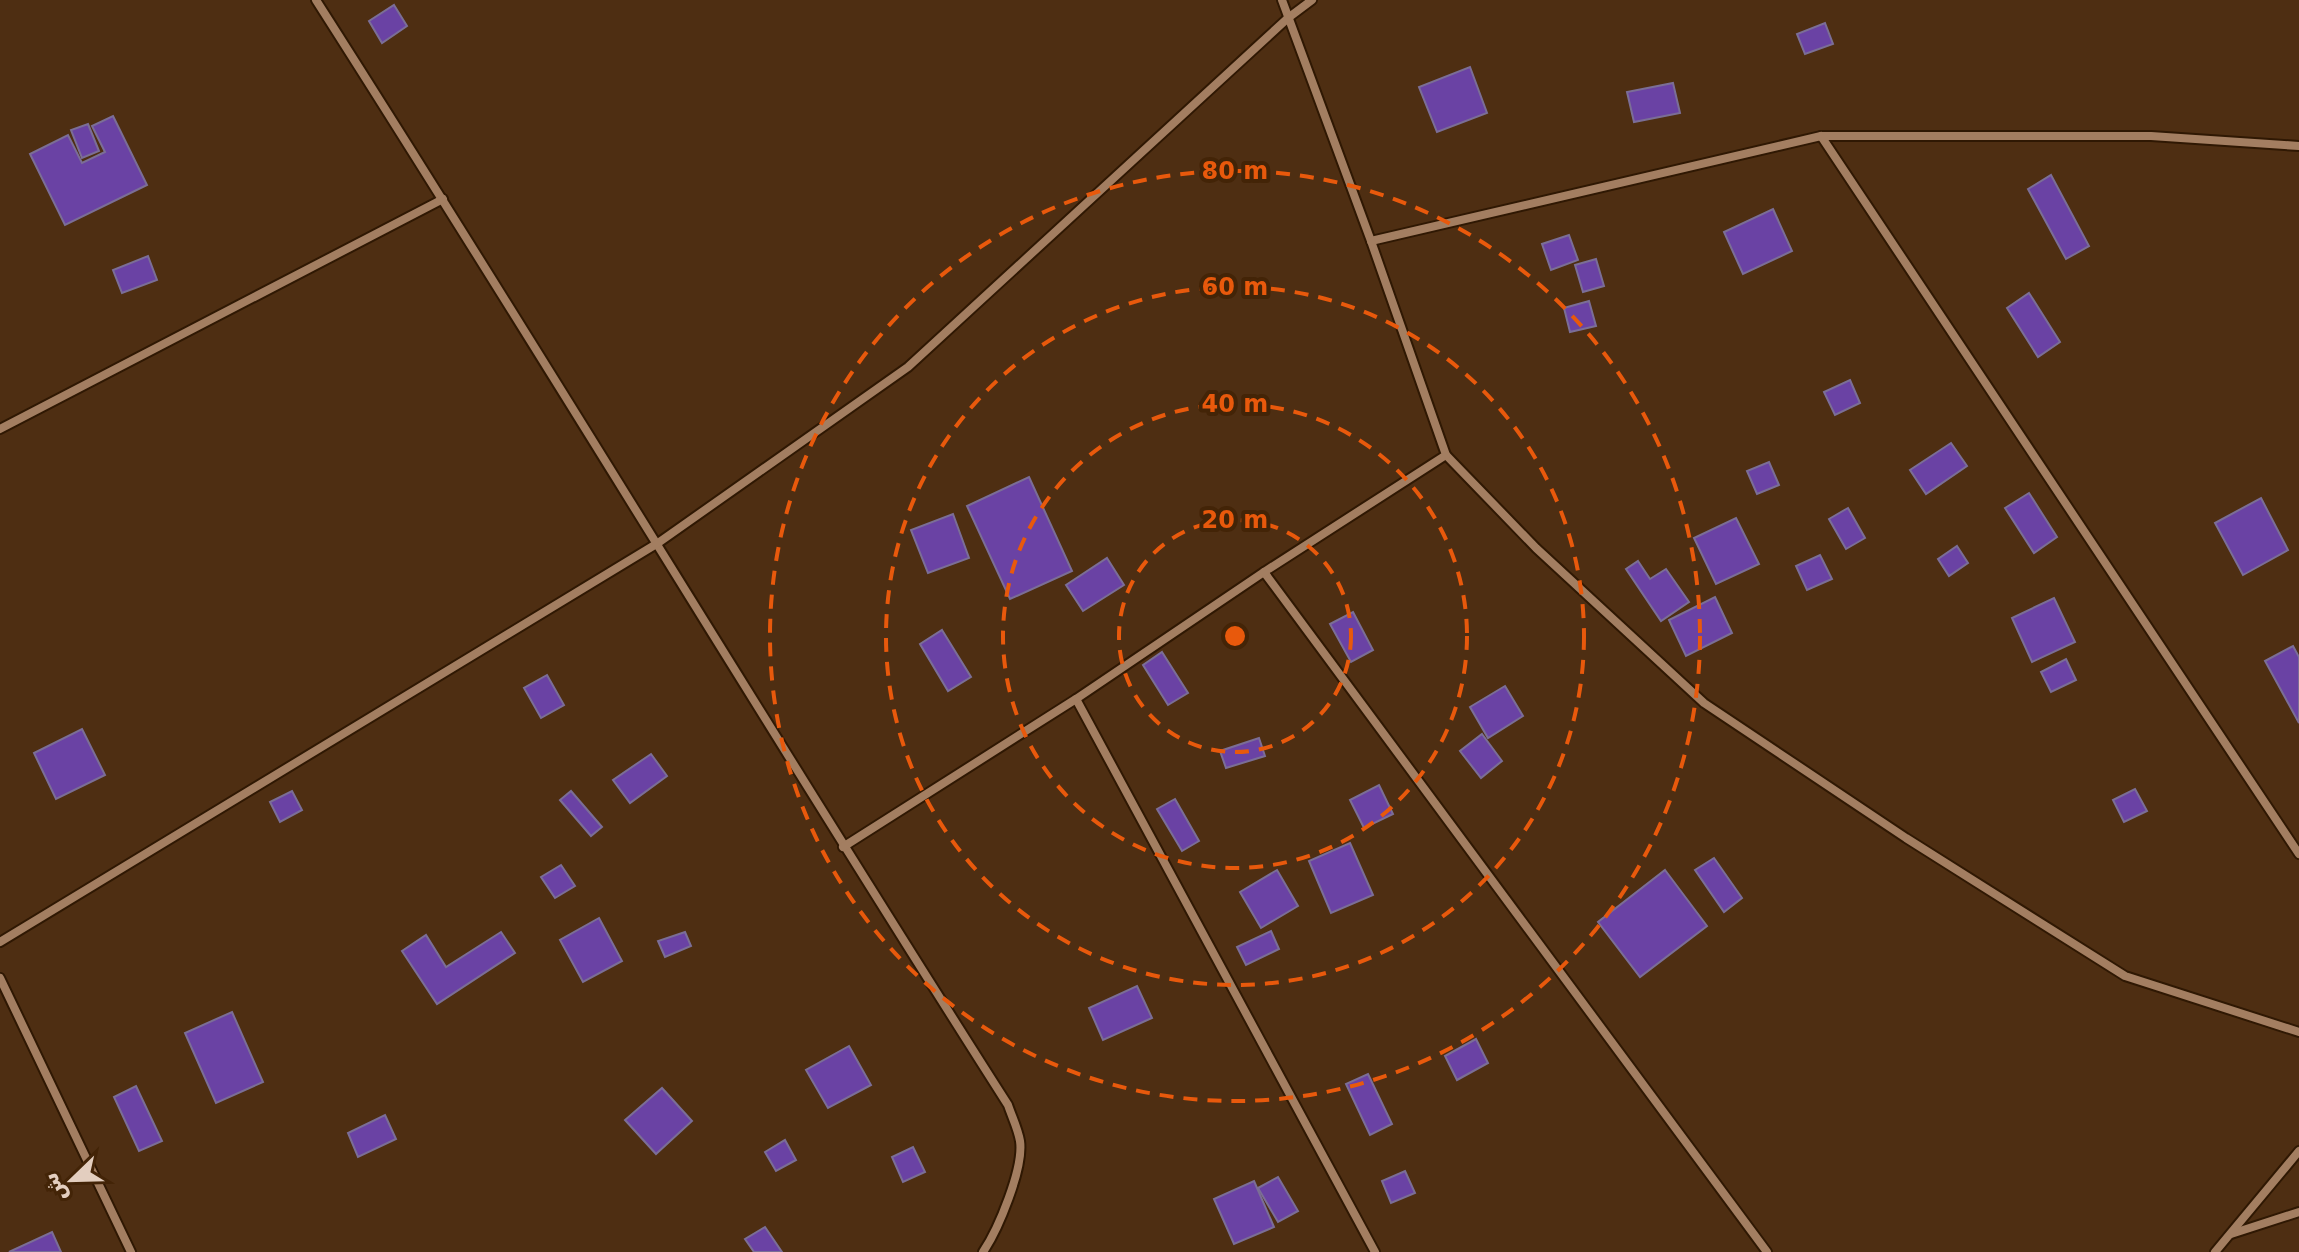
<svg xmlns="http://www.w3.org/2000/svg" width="2299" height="1252" viewBox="0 0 2299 1252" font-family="'DejaVu Sans','Noto Naskh Arabic',sans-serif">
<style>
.building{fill:#6a42a4;stroke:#7b6e96;stroke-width:2}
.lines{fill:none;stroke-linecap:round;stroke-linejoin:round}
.minor-casing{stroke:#2f1803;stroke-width:12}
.minor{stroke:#a37e61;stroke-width:8}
.ring{fill:none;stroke:#e8590c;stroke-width:4;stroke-dasharray:14 10}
.centre{fill:#e8590c;stroke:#432407;stroke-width:4}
.ring-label{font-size:24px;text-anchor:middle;font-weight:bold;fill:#e8590c;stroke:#432407;stroke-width:8;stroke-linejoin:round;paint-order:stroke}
</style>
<rect width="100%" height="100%" fill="#4e2e12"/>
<g class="building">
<path d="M394,5L407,26L382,43L369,21Z"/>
<path d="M1825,23L1833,44L1805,54L1797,34Z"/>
<path d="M1470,67L1487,113L1437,132L1419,87Z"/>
<path d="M1673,83L1680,113L1634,122L1627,92Z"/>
<path d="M113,116L147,185L65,225L30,154L68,135L82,163L105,152L92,126Z"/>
<path d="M88,124L99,151L82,158L71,130Z"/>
<path d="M2051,175L2089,246L2066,259L2028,189Z"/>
<path d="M1773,209L1792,251L1743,274L1724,232Z"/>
<path d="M1569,235L1578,260L1551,270L1542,244Z"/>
<path d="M148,256L157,280L122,293L113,270Z"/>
<path d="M1596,259L1604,286L1583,292L1575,265Z"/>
<path d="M2029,293L2060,342L2038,357L2007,308Z"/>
<path d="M1589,301L1596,326L1570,332L1564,308Z"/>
<path d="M1850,380L1860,403L1835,415L1824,392Z"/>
<path d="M1951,443L1967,466L1926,494L1910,470Z"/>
<path d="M1769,462L1779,485L1757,494L1747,471Z"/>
<path d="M1029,477L1072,571L1010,599L967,506Z"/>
<path d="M2029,493L2057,537L2034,553L2005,508Z"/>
<path d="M2261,498L2288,550L2243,575L2215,523Z"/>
<path d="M1848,508L1865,538L1846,549L1829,519Z"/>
<path d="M953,514L969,558L928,573L911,530Z"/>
<path d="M1736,518L1759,564L1716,584L1694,538Z"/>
<path d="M1957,546L1968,563L1949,576L1938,559Z"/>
<path d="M1820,555L1832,579L1807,590L1796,566Z"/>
<path d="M1107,558L1124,585L1083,611L1066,585Z"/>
<path d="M1638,561L1650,579L1666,569L1689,602L1661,621L1626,569Z"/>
<path d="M1715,597L1732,633L1686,656L1669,620Z"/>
<path d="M2054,598L2075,642L2032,662L2012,618Z"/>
<path d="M1353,612L1373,650L1351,662L1330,624Z"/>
<path d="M942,630L971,677L948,691L920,644Z"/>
<path d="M2293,646L2299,657V723L2265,661Z"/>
<path d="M1162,652L1188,693L1168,705L1143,665Z"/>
<path d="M2066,659L2076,680L2051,692L2041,672Z"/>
<path d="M547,675L564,705L541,718L524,688Z"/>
<path d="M1505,686L1523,716L1488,738L1470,707Z"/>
<path d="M82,729L105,775L56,799L34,753Z"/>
<path d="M1482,734L1502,761L1481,778L1460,751Z"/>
<path d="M1259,738L1265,756L1226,768L1220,751Z"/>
<path d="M651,754L667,776L630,803L613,780Z"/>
<path d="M1379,785L1393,814L1364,828L1350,800Z"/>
<path d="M2135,789L2147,811L2124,822L2113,800Z"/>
<path d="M292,791L302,810L280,822L270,802Z"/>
<path d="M571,791L602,827L591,836L560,800Z"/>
<path d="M1175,799L1199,841L1182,851L1157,809Z"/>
<path d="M1350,843L1373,895L1331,913L1309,861Z"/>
<path d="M1714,858L1742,898L1724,912L1695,870Z"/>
<path d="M561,865L575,886L555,898L541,877Z"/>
<path d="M1277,870L1298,906L1261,928L1240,892Z"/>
<path d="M1665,870L1707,926L1640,977L1598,922Z"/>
<path d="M599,918L622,961L583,982L560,940Z"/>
<path d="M1271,931L1279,949L1246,965L1237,947Z"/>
<path d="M501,932L515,953L437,1004L402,951L426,935L446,967Z"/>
<path d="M685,932L691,946L665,957L658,941Z"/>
<path d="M1137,986L1152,1018L1103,1040L1089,1008Z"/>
<path d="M232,1012L263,1082L216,1103L185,1033Z"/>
<path d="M1476,1039L1488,1063L1457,1080L1445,1056Z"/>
<path d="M849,1046L871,1085L828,1108L806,1070Z"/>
<path d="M1368,1074L1392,1124L1370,1135L1346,1084Z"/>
<path d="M136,1086L162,1141L139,1151L114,1097Z"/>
<path d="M662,1088L692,1121L656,1154L625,1120Z"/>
<path d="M385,1115L396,1139L358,1157L348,1133Z"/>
<path d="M785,1140L796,1160L776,1171L765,1152Z"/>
<path d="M913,1147L925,1172L903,1182L892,1157Z"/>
<path d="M1405,1171L1415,1193L1391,1203L1382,1181Z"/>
<path d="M1278,1177L1298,1211L1278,1222L1258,1188Z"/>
<path d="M1254,1181L1274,1227L1234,1244L1214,1199Z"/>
<path d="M765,1227L782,1252H754L745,1239Z"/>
<path d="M52,1232L61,1252H9Z"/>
</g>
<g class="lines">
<defs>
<g id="minor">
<path d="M316,0C550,366 774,739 1008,1105C1012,1117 1018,1129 1020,1141C1024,1168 998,1230 983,1252"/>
<path d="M1821,136L2299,854"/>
<path d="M1371,241L1821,136H2151L2299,146"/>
<path d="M0,429L443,199"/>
<path d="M1446,455L1536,548L1704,703L1906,838L2125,976L2299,1032"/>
<path d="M1264,572L1767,1252"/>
<path d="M1076,699L1375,1252"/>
<path d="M843,847L1076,699L1264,572L1446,455L1371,241L1282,0"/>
<path d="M0,942L658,543L908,367L1288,18L1312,0"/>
<path d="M0,978L131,1252"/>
<path d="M2231,1234L2299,1212"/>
<path d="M2215,1252L2299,1151"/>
</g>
</defs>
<use href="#minor" class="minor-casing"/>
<use href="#minor" class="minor"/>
</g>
<g class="ring">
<circle cx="1235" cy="636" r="116"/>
<circle cx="1235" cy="636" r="232"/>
<circle cx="1235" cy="636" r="349"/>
<circle cx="1235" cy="636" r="465"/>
</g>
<circle cx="1235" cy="636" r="12" class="centre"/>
<g class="ring-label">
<text x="1235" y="179">80 m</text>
<text x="1235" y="295">60 m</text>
<text x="1235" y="412">40 m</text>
<text x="1235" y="528">20 m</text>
</g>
<g transform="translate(72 1180) rotate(247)" stroke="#432407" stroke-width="6" paint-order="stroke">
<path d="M0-6L14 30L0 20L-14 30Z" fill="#e3cebf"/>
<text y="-12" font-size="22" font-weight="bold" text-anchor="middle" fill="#e3cebf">ش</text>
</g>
</svg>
